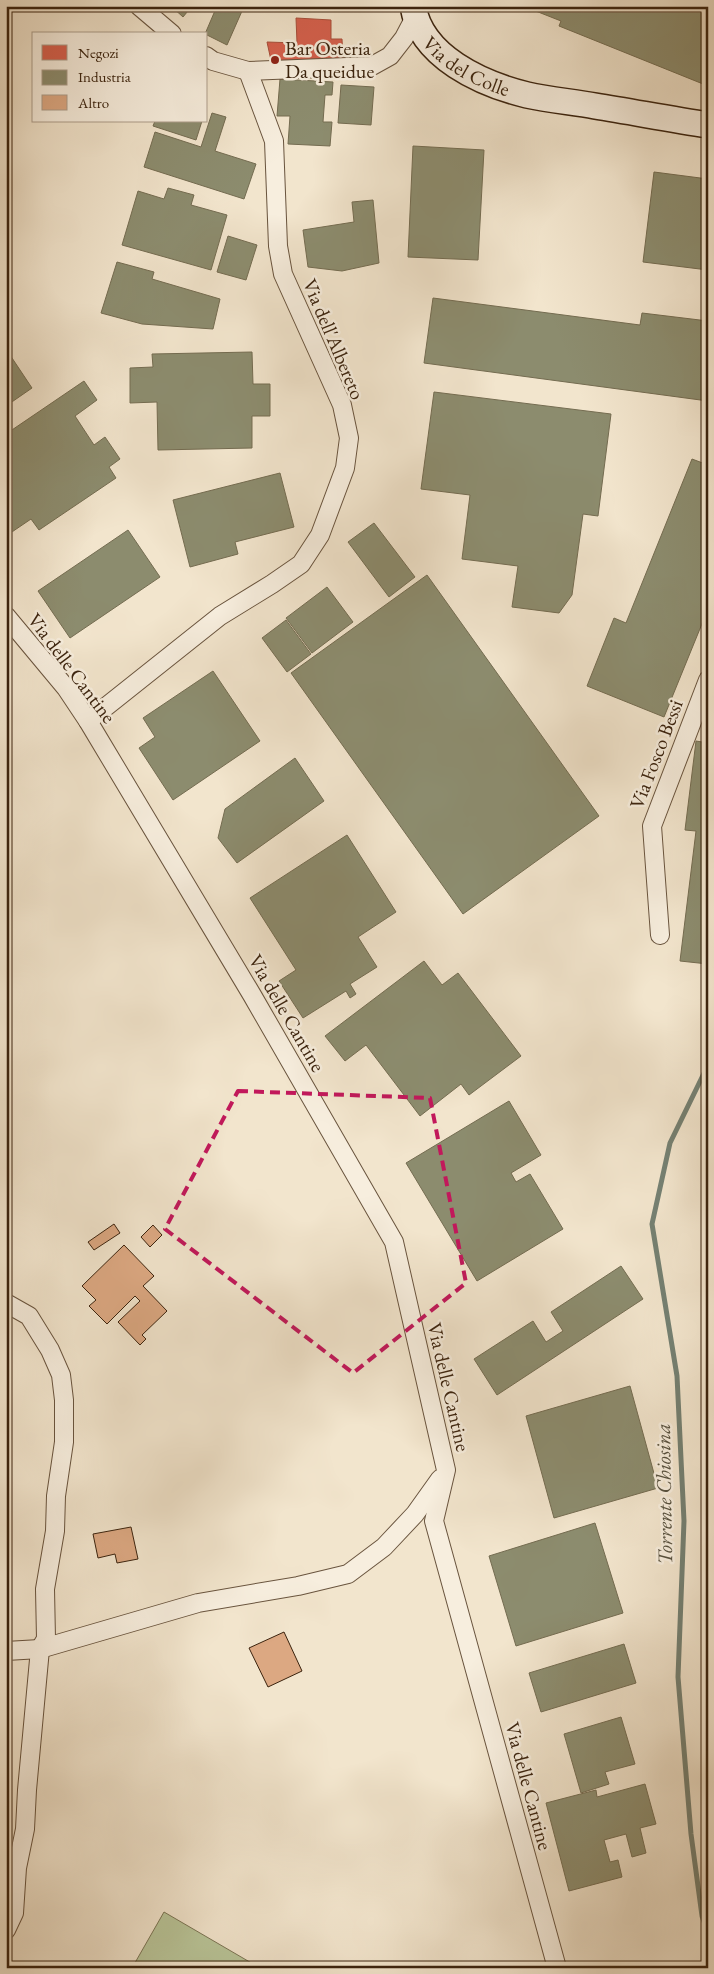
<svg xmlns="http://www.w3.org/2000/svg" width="714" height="1974" viewBox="0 0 714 1974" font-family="'EB Garamond',serif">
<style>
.green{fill:#b9c599;stroke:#7a7454}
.shops{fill:#d6604d;stroke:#a84e3a}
.industry{fill:#8c8c6e;stroke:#746c51}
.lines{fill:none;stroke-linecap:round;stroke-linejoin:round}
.stream{stroke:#758173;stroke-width:5}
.building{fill:#dca882;stroke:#3b230e}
.street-casing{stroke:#69543e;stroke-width:20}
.secondary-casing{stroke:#3b230e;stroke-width:28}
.street{stroke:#f7eede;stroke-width:18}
.secondary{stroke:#f7eede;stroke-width:25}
.marked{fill:none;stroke:#c2185b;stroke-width:4;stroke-dasharray:10 6;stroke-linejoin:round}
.poi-dot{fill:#8f2418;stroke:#f7eede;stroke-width:2}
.labels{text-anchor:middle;stroke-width:5;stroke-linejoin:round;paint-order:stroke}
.poi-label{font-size:20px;fill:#3b230e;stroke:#f7eede;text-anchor:start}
.street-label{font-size:20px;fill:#3b230e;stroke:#f7eede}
.water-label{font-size:21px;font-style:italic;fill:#585240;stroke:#f7eede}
</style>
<rect width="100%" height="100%" fill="#f2e5cd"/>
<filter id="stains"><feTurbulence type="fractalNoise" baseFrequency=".004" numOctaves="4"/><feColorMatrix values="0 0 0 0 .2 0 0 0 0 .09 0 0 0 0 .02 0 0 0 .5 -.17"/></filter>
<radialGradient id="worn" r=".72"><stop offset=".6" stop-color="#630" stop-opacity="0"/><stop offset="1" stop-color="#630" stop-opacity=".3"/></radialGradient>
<path class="green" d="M164,1912L260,1968H132Z"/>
<path class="shops" d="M296,18L331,20V39H342L343,59L272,65L267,42L297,43Z"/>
<g class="industry">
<path d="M171,6H192L183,17Z"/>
<path d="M217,6H232L242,11L227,45L205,34Z"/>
<path d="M262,6H292L263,11Z"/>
<path d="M523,6H704L708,8V86L559,26L561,21Z"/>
<path d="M280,79L333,82L332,95H325L323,122H332L330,146L288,144L290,116H277Z"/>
<path d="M341,85L374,87L371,125L338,123Z"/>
<path d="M212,113L226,117L215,151L256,164L244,199L144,167L155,132L201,147Z"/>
<path d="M155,121H202L196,140L153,126Z"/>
<path d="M413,146L484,150L478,260L408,257Z"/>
<path d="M654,172L708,179V270L643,262Z"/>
<path d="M168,188L194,195L191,205L227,215L211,270L122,245L138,191L164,199Z"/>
<path d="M373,200L379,263L342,271L308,267L303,230L354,222L352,202Z"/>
<path d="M228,236L257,245L246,280L217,272Z"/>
<path d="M117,262L154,272L152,279L220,299L213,329L142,324L101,313Z"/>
<path d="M433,298L640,325L642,313L708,321V401L424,363Z"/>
<path d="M6,349L32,388L6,406Z"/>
<path d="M252,352L253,384H270V416H252V448L158,450L157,402L130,403V368L153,367L152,354Z"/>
<path d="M84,381L97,400L75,416L94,445L105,437L120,459L109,467L116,478L39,530L31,519L6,536V434Z"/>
<path d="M434,392L611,414L598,516L583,514L572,595L559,613L512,607L518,566L462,559L470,495L421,489Z"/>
<path d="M692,459L708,465V609L664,717L587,686L614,618L626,623Z"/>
<path d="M280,473L294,527L235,542L238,554L190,567L173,500Z"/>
<path d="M374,523L415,577L389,597L348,542Z"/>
<path d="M128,530L160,577L70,638L38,591Z"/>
<path d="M427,575L599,816L463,914L291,673Z"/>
<path d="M327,587L353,622L312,653L286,618Z"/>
<path d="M286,620L311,654L287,672L262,638Z"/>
<path d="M213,671L260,741L173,800L139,748L155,737L143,718Z"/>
<path d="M696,741L708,743V964L680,961L696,831L685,830Z"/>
<path d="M295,758L324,801L237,863L218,838L225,809Z"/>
<path d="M347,835L396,912L358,937L377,967L350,984L356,994L350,998L346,991L303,1018L279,981L296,970L250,898Z"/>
<path d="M424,961L442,985L458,973L521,1056L469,1095L461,1084L420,1116L366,1045L345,1061L325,1036Z"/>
<path d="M509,1101L541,1155L511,1173L516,1182L530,1174L563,1229L477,1281L406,1163Z"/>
<path d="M621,1266L643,1299L497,1395L474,1359L533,1321L546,1342L563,1331L551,1312Z"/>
<path d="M630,1386L658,1488L554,1518L526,1416Z"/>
<path d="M595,1523L623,1613L516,1646L489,1556Z"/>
<path d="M624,1644L636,1683L541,1712L529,1673Z"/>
<path d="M621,1717L635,1764L605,1772L609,1784L581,1793L564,1734Z"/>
<path d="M645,1784L656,1824L640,1828L646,1853L632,1857L626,1834L604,1840L610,1862L618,1860L622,1877L569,1891L546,1803L596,1790L597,1797Z"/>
</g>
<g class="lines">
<path class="stream" d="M708,1065L670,1143L652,1224L677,1376L684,1521L678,1677L691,1834L702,1916L708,1932"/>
</g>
<g class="building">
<path d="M114,1224L120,1233L94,1250L88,1242Z"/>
<path d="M153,1225L162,1235L150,1247L141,1237Z"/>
<path d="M124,1245L154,1276L143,1286L167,1311L142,1335L146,1339L140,1345L118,1322L140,1301L135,1296L107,1324L89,1306L96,1300L82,1286Z"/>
<path d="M131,1527L138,1559L117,1563L115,1554L98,1558L93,1534Z"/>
<path d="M284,1632L302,1671L268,1687L249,1648Z"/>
</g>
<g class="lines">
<defs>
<g id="street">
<path d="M139,6L172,34"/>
<path d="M206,56L213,61L248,71L372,66L390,56L404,38L415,17"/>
<path d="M6,616L66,688L88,721L252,995L394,1242L446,1470L434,1521L557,1968"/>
<path d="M88,721L220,616L272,584L301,564L320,535L345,468L349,438L342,405L283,274L278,246L274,141L248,71"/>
<path d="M660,935L652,826L708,680"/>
<path d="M6,1303L29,1316L50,1350L61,1375L64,1400V1442L56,1496L55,1531L45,1589L46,1639L40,1649L27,1790L25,1829L17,1868L14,1913L6,1930"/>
<path d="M6,1651L40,1649L198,1603L298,1586L348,1574L384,1547L415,1514L440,1479"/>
</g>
<g id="secondary">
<path id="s1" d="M413,6C421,57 482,84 527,95C549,100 573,102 595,106C632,112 670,119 708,125"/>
</g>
</defs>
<use href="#street" class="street-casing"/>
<use href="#secondary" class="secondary-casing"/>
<use href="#street" class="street"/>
<use href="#secondary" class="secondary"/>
</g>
<path class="marked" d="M238,1091L430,1098L466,1283L353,1373L165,1229Z"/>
<circle class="poi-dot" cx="275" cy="60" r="5"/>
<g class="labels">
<g class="poi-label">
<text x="285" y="55">Bar Osteria<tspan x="285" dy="23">Da queidue</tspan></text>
</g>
<g class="street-label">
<text dy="7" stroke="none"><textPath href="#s1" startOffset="85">Via del Colle</textPath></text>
<text transform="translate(334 339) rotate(67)" y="7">Via dell'Albereto</text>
<text transform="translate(72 668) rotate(53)" y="7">Via delle Cantine</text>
<text transform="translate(656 754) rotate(-69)" y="7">Via Fosco Bessi</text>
<text transform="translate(287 1013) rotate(60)" y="7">Via delle Cantine</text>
<text transform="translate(449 1387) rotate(77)" y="7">Via delle Cantine</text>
<text transform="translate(529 1786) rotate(75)" y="7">Via delle Cantine</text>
</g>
<g class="water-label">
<text transform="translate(664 1494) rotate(-91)" y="7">Torrente Chiosina</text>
</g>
</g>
<rect width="714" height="1974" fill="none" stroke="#f2e5cd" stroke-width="25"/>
<rect x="8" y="8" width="699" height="1959" fill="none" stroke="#3b230e" stroke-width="2.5"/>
<rect x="12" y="12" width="689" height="1949" fill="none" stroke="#3b230e"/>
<rect x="32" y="32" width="175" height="90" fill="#f7eede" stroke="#ac9d8b"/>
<rect x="42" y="45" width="25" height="15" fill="#d6604d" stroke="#ac9d8b"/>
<text x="78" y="58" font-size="15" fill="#3b230e">Negozi</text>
<rect x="42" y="70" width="25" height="15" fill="#8c8c6e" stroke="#ac9d8b"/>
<text x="78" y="82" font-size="15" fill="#3b230e">Industria</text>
<rect x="42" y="95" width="25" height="15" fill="#dca882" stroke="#ac9d8b"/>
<text x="78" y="108" font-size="15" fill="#3b230e">Altro</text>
<rect width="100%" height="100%" filter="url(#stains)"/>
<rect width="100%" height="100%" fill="url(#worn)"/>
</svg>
